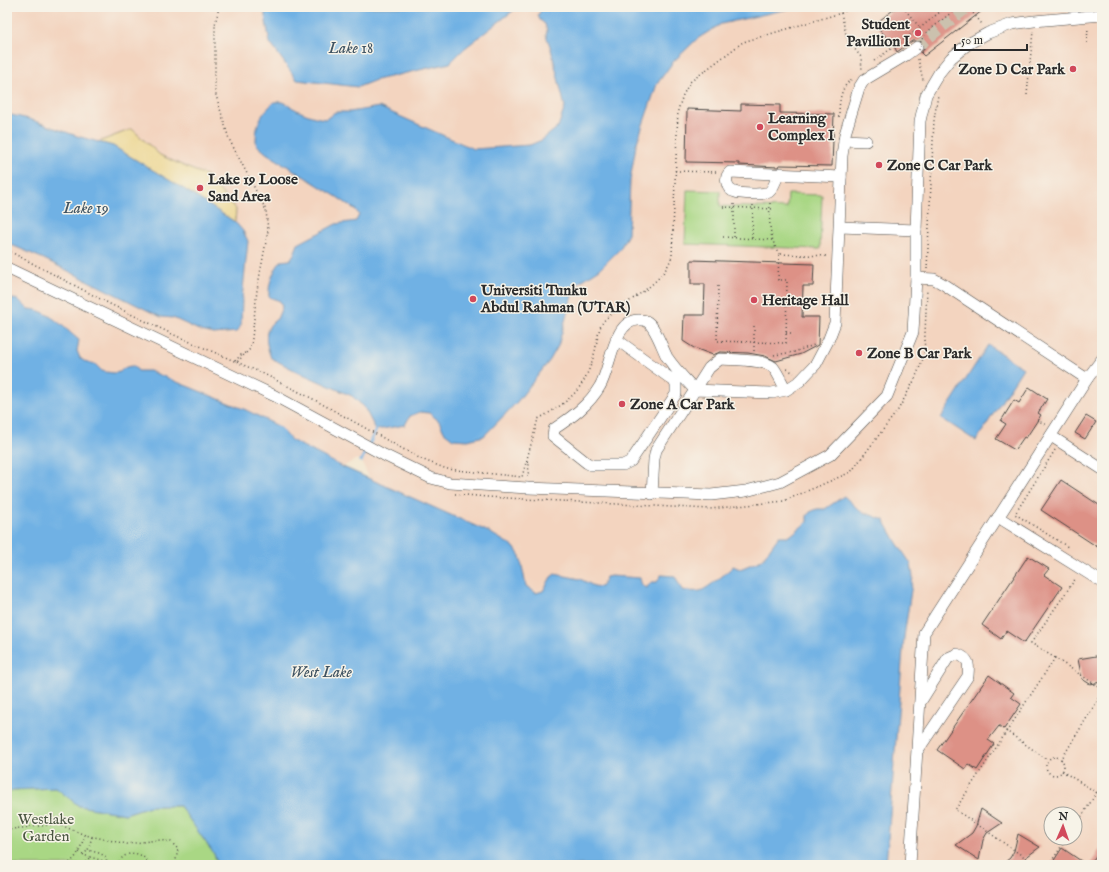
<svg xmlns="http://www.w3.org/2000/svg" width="1109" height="872" viewBox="0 0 1109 872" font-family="'IM FELL English',serif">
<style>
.built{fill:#f3d4bf;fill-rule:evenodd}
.green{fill:#a9d784;stroke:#6a8158}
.sand{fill:#eeda9e;stroke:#8c8264}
.water{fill:#6fb1e4;stroke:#4d6e88}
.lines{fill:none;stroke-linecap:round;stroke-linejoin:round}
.stream{stroke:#6fb1e4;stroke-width:3}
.building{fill:#dd9186}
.minor-tunnel{stroke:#cbc1ae;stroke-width:11;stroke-dasharray:11 5.5;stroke-linecap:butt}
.minor-casing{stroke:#494744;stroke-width:12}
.path{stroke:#494744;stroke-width:1.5;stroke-dasharray:1 3;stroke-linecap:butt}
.minor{stroke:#fff;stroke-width:11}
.path-bridge{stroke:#494744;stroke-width:1.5;stroke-dasharray:1 3;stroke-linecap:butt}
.poi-dot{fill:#d1495b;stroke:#f7f3e8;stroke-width:1.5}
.labels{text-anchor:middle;stroke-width:3;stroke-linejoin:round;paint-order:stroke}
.poi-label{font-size:15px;font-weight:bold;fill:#2b2b2b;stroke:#f7f3e8;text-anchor:start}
.park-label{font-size:15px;fill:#4a5641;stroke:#f7f3e8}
.water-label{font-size:16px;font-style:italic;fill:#3f5362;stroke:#f7f3e8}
</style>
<rect width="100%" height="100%" fill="#f7f3e8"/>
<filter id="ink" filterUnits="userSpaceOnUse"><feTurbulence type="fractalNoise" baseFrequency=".025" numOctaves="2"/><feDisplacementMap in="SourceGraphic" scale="8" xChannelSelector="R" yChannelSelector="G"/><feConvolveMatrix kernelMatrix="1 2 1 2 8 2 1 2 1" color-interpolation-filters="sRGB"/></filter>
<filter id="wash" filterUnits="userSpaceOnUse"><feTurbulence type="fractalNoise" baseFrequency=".012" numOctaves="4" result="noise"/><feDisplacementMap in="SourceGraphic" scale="16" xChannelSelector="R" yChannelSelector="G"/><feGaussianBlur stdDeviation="0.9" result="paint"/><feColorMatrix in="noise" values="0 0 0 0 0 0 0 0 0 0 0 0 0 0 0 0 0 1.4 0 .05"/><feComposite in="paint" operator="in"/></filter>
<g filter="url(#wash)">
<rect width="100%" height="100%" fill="#f3e6cf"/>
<path class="built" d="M7,7H1102V865H886L904,637L913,577L911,564L897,543L884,521L860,511L844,496L825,509H817L807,521L790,536H779L762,560L740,570L733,566L729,571L702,590L691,592L682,590L675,576L667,574L664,575L657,582L648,588L644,587L642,584L605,581L601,587L594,586L588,583L551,577L543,591L536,593L526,586L520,556L501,539L489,532L370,479L361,461L357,459L351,462L343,467L291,440L280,427L246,410L150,371H138L134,366L123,368L120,372L114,373L106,372L102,371L90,362L84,361L80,358L77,351V345L36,309H28L19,300L7,298ZM1051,814H1075V838H1051Z"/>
<g class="green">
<path d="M687,190L720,191V206L787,208L788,194L822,195L820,249L685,244Z"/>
<path d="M56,788L79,806L125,814L150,806H180L214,854L218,865H7V793L13,790Z"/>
</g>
<path class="sand" d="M132,129L160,155L188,168L206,175L236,209L235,222L113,146L98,142Z"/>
<g class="water">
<path d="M265,7H518L465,48L450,63L376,80L358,87L297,80L270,43L265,16Z"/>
<path d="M543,7H797L721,24L697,39L673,62L657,84L636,145L630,181L628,234L620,249L600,269L575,285L558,346L550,360L517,402L484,436L468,440L453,439L444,432L439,421L429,413L420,412L410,416L405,425L376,430L364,407L352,396L298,372L271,358C266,344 262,328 277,319L282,307L280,301L269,297C268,283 273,272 281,261L290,260L294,254L298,244L336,224L356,221L359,215L356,210L337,197L266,153L256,144C256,123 259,117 274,102C287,101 285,104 295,109C304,114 316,118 326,119L335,112H350L379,107L474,149L530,145L542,140L558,127L565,107L551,49L546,35L547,31L545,24L540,20L538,15Z"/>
<path d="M7,114L29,119L77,136L113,146L184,189L235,222L243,231L248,241L242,299L241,325L237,332L214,334L201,331L173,318L161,317L44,259L7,243Z"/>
<path d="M7,298L19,300L28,309C48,309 64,328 79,340L77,351L80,358L84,361L95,364L102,371L106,372L114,373L120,372C124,367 128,366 134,366L138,371H150L246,410L280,427L291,440L343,467L489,532L514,547L520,556L526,586L536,593L543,591L551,577L555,574L580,579L594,586L601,587L605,581L606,577L611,576L640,578C641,583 642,587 647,588L649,584L652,582H657L661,575L675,576L682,590C688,591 694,592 700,591C707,589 728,572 733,566L740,569L762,560L779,536H790L807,522V516L810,512L817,509H825L844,496L860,511L884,520L897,543L911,564L913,577L904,637L886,865H218L214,854L180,806H150L125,814L79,806L56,788L13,790L7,793Z"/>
<path d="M988,345L1023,368L976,441L941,418Z"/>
</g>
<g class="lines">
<path class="stream" d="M361,461L376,430"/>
</g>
<g id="blocks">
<g class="building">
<path d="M897,7H987L924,56L921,53L924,49V46L920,41H912L897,52L894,46L875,24Z"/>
<path d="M741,104L780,105V113L834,114L832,166L779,165L778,167L739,165V163L686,162L687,109L741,111Z"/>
<path d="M691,260L814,264L813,286H803L802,317H819L818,345L801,354L776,361L765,356L748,353L720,352L713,355L694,348L683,341L684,315H704L705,284H691Z"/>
<path d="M1029,387L1047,399L1038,413L1041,415L1026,438L1024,437L1015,450L996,439L1006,424L1001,421L1014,400L1019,403Z"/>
<path d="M1086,416L1096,422L1085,439L1075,433Z"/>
<path d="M1061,480L1102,507V550L1041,510Z"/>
<path d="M1028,556L1049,569L1044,575L1062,587L1024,643L1006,631L1001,639L982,625Z"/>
<path d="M1102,655V682L1090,684L1082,679L1078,659Z"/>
<path d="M989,675L1014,693L1011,697L1021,704L1004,729L999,726L988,740L994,744L977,770L968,764L965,769L937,750Z"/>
<path d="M981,809L1002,823L987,833L983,840L979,860L956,845L972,833L976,826Z"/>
<path d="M1018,834L1040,847L1025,858L1021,865H1001L1010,858L1014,851Z"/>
<path d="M1102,846V865H1090Z"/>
<path d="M1062,848L1087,865H1051Z"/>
</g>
</g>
</g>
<g filter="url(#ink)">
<use href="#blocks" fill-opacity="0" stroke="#494744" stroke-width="1"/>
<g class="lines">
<path class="minor-tunnel" d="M917,47L968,7"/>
<defs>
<g id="minor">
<path d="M844,140L866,141"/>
<path d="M781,173C775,178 775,187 769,192C766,195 740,194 735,192C726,190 724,177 730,172L841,177"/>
<path d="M840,227L916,230"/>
<path d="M7,268L275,396L384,455L431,478L450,483L528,488L711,495L746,491L780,482L830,455L887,396L913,332L916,278V230L920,121L926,95L939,73L951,58L968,44L988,33L1012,24L1034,21L1102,15"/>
<path d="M916,278L934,279L943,284L1087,379"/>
<path d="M616,339L674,381L676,385V394L631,461L623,465H591L587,463L553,436L554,429C572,417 589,405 600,386C611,368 613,318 640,320C640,320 645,320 646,321C655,325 662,348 667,357C675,369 685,379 695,390L709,368L720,359C732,360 764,359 773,367C778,373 782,383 786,390"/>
<path d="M1051,436L1102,469"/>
<path d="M652,494L654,459L656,450L695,390L772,393L786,390L800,381L816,364L828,341L835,323L842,156L845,134L859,88L864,80L906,55L917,47"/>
<path d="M998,517L1102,582"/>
<path d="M918,750L968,676C969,664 970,659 957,654L948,658L921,701"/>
<path d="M910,865L924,633L1087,379L1102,359"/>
</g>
</defs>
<use href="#minor" class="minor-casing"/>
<g class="path">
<path d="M219,7L215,25V92L229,139L266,210L268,231L257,290L251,348L237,362"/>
<path d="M903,7L920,28"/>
<path d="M968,7L982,24"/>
<path d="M841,13L847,39L861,57L862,70"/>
<path d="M922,39L926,33L958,7"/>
<path d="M1087,43L1088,27"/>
<path d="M918,59L923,80"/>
<path d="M874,61L920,28L946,7"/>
<path d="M1027,95L1033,31"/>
<path d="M839,117C839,103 840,87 852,79"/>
<path d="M675,171L717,172"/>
<path d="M770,203C769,222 769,237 779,254"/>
<path d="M723,207L775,209"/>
<path d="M723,237L772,240"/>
<path d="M734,237V201"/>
<path d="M752,238L753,204"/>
<path d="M7,250L110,304L172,334L262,373L313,399L421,459L447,469L522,477L538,419C571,401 585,389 595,351C597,343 598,329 603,322C606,317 613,314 617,310C637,295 666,280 672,255L678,110L683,95L690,82L743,42L841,13L853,7"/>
<path d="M927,269L934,120L938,95"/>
<path d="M718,286L717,341L786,343L787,280H778L779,254L828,256"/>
<path d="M786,333H793"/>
<path d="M754,351V324"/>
<path d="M774,355L794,352L814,345"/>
<path d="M235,361L241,355L245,353"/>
<path d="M787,369L794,373"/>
<path d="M1037,420L1046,425"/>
<path d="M1055,450L1015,514L1068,547"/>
<path d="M527,461L529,464L528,477"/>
<path d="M455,494L487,497L710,509L784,501L851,472L898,410L915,379L924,356L927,289"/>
<path d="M1055,658L1031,643L1076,578"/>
<path d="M999,726L1048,760"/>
<circle cx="1055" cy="766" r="9"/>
<path d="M1061,760L1102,693"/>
<path d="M1062,771L1102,796"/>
<path d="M1075,827L1102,784"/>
<path d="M7,832L12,829L58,824L85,835L127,844L158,840L171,842L178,849L175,865"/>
<path d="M92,837L88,850C98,853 107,853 107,865"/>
<path d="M79,852L83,855L107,862"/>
<path d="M7,853V858"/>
<path d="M83,855L88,850"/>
<path d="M66,865C79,857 80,848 85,835"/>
<path d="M83,865L90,857"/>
<path d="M117,865C124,850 142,849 149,865"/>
<path d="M1037,865C1009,848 983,827 955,810L1055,658L1102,689"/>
<path d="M1049,865L1067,838"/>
</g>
<use href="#minor" class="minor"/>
<path class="path-bridge" d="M919,50L921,40"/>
</g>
</g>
<g class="poi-dot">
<circle cx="918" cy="33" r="4"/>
<circle cx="1073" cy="69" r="4"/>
<circle cx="760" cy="127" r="4"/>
<circle cx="879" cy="165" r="4"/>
<circle cx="200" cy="188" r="4"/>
<circle cx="473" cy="299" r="4"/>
<circle cx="754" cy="300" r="4"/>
<circle cx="859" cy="353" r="4"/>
<circle cx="622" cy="404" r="4"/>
</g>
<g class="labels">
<g class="poi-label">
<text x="910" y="29" text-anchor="end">Student<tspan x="910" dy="17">Pavillion I</tspan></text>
<text x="1065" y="74" text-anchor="end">Zone D Car Park</text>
<text x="768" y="123">Learning<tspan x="768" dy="17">Complex I</tspan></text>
<text x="887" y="170">Zone C Car Park</text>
<text x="208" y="184">Lake 19 Loose<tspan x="208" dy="17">Sand Area</tspan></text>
<text x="481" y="295">Universiti Tunku<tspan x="481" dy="17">Abdul Rahman (UTAR)</tspan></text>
<text x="762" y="305">Heritage Hall</text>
<text x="867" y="358">Zone B Car Park</text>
<text x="630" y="409">Zone A Car Park</text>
</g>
<g class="park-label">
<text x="46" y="824">Westlake<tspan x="46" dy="17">Garden</tspan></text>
</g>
<g class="water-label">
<text x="351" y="53">Lake 18</text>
<text x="86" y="213">Lake 19</text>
<text x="321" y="677">West Lake</text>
</g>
</g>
<rect width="1109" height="872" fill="none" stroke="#f7f3e8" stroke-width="24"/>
<g transform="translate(1063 826) rotate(2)"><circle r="19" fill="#f7f3e8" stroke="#a5a39c"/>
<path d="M0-3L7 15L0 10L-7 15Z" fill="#d1495b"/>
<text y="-6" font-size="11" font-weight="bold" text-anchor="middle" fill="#2b2b2b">N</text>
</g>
<path d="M955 44v6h72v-6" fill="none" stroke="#2b2b2b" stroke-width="2"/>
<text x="961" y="44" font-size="12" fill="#2b2b2b" stroke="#f7f3e8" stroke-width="3" paint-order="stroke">50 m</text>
</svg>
